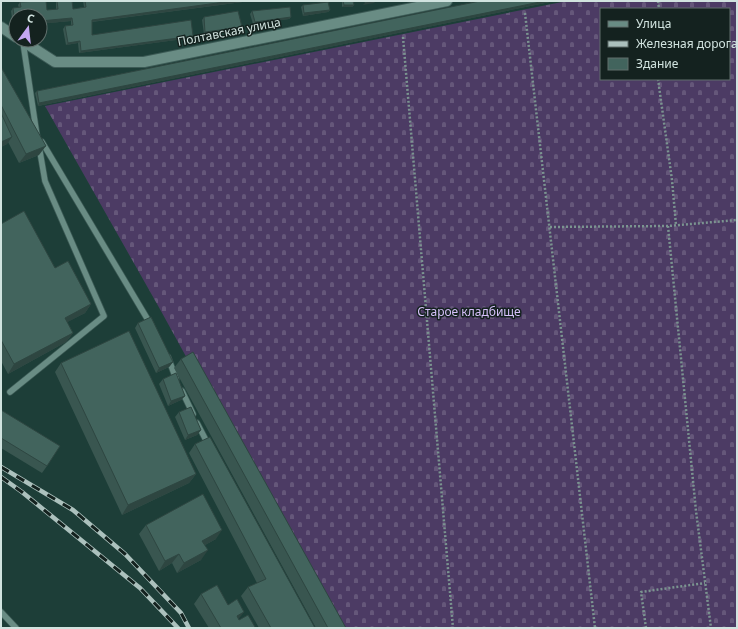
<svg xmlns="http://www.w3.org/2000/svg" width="738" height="629" viewBox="0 0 738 629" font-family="'Noto Sans',sans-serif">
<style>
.cemetery{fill:url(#cemetery-stones);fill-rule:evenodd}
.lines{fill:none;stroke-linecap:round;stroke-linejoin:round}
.service-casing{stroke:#3c5a55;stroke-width:7}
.minor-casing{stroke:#3c5a55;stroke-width:12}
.path{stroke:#7b9490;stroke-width:2.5;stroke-dasharray:2 2;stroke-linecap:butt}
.service{stroke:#698c84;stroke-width:5.5}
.minor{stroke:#698c84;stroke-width:10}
.rail-casing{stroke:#acc1bd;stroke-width:4.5}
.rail{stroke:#14221f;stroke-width:3;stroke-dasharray:9;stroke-linecap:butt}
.wall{fill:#395650}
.shaded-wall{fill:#2e4641}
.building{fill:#42645d;stroke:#2e4641}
.labels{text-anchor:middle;stroke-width:3;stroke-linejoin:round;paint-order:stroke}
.street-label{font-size:12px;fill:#d1e3df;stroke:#14221f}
.park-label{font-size:12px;fill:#d6c0fa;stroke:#14221f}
</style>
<defs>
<pattern id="cemetery-stones" width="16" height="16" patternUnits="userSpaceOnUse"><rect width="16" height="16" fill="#4c3b64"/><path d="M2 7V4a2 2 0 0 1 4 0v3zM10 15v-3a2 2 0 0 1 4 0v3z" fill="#65577a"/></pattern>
</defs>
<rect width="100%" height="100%" fill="#1d3e38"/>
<path class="cemetery" d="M567,1H737V628H335L161,311L45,106ZM601,9H729V79H601Z"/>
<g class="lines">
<defs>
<g id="service">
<path d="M23,42L37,136"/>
<path d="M42,142L151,325"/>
<path d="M168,357L176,379"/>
<path d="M182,391L193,414"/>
<path d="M10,392L104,316L45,181L39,146"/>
<path d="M197,423L209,446"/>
<path d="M1,612L16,628"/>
</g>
<g id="minor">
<path d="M1,27L16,37"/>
<path d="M21,40L55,62H144L447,1"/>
</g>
</defs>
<use href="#service" class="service-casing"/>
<use href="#minor" class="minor-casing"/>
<g class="path">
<path d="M658,1L659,9"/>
<path d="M525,13L595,628"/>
<path d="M403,37L453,628"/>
<path d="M658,79L672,180L676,225"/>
<path d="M668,226L696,511L711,628"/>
<path d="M550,227L668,226L737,220"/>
<path d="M646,628L641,592L705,583"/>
</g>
<use href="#service" class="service"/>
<use href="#minor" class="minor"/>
<defs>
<g id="rail">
<path d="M1,467L73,510L125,554L181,613L189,628"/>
<path d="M1,477L22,492L140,588L178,628"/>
</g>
</defs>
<use href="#rail" class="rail-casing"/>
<use href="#rail" class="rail"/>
</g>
<g class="wall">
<path d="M57,1H72L73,9L84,7L83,1H250L92,22V35L191,38L79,53L78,43L66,45L63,29L65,26L71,25V21L13,26L11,11L13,8H19L18,5L20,2L47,10H56V2Z"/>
<path d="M342,1H353L354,5L352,7H342Z"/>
<path d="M480,1H555L38,106L35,93L37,91Z"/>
<path d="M303,5L330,10L328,12L303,16L301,7Z"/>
<path d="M252,11L291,17L289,19L253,24L250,14Z"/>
<path d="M204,17L242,27L240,30L204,34L202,20Z"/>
<path d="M1,67L39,155L19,163L8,142L7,144L1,147Z"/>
<path d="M1,224L55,268L91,304L85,313L67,322L73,333L66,342L8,374L1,361Z"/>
<path d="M138,323L173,362L169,367L156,373L135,328Z"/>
<path d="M181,359L346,628H316L174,368Z"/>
<path d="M61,363L196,474L189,483L122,515L55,372Z"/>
<path d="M163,379L185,396L181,400L168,406L159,384Z"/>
<path d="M1,410L47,466L42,473L1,448Z"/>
<path d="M179,412L201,430L197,435L185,440L175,417Z"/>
<path d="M195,444L315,628H259L241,596L248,587L257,583L189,453Z"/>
<path d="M146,525L216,539L205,545L201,560L177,573L172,563L159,571L139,534Z"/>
<path d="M201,594L228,605L239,620L255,627V628H209L194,604Z"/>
</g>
<g class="shaded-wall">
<path d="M232,1H250L90,22L92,20Z"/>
<path d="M376,1L374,3L363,5L365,3Z"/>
<path d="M545,1H555L38,106L39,103Z"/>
<path d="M344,5H354L352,7H342Z"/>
<path d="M330,10L328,12L303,16L304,13Z"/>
<path d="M291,17L289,19L253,24L255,22Z"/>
<path d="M72,18L71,21L40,24V21Z"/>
<path d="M242,27L240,30L204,34L205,32Z"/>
<path d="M193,36L191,38L79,53L81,51Z"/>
<path d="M80,41L78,43L66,45L68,43Z"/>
<path d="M12,137L7,144L1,147V142Z"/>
<path d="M46,146L39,155L19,163L26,154Z"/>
<path d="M91,304L85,313L58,327L65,318Z"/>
<path d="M73,333L66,342L8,374L14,364Z"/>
<path d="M173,362L169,367L156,373L159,368Z"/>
<path d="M185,396L181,400L168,406L171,401Z"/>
<path d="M201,430L197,435L185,440L188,435Z"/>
<path d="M196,474L189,483L122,515L128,505Z"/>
<path d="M222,530L216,539L196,550L202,541Z"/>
<path d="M208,550L201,560L177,573L184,563Z"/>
<path d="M179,554L172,563L159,571L165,561Z"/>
<path d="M244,612L237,621V616Z"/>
</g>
<g class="building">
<path d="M40,1H46L47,10L58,9L57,1H72L73,9L86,7L85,1H232L92,20V35L191,20L193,36L81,51L80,41L68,43L65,26L73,25L72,18L40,21V16H16V24H15L13,8L21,7L20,2Z"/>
<path d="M343,1H353L354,5H344Z"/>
<path d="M365,1H374L365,3Z"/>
<path d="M480,1H545L39,103L37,91Z"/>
<path d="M328,2L330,10L304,13L303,5Z"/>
<path d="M290,7L291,17L255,22L252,11Z"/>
<path d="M238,11L242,27L205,32L204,17Z"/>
<path d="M1,67L46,146L26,154L1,105Z"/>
<path d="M1,113L12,137L1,142Z"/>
<path d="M24,211L55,268L68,261L91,304L65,318L73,333L14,364L1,340V224Z"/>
<path d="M151,317L173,362L159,368L138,323Z"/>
<path d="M129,331L196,474L128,505L61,363Z"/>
<path d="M193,352L346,628H328L181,359Z"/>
<path d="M176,373L185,396L171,401L163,379Z"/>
<path d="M191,407L201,430L188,435L179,412Z"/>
<path d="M1,410L60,446L47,466L1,438Z"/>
<path d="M210,437L315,628H271L248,587L266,579L195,444Z"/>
<path d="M203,494L222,530L202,541L208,550L184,563L179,554L165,561L146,525Z"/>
<path d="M217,585L228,605L237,599L244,612L237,616L239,620L248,615L255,627L253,628H221L201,594Z"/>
</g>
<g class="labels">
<g class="street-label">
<text transform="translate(229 32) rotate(-11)" y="4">Полтавская улица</text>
</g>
<g class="park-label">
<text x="469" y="316">Старое кладбище</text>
</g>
</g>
<rect width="738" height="629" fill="none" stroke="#d1e3df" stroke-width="4"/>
<rect x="600" y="8" width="130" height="72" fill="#14221f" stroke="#606f6c"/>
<rect x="608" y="21" width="20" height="6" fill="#698c84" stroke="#606f6c"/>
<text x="636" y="28" font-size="12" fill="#d1e3df">Улица</text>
<rect x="608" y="41" width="20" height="6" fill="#acc1bd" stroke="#606f6c"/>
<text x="636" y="48" font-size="12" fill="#d1e3df">Железная дорога</text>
<rect x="608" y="58" width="20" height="12" fill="#42645d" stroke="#606f6c"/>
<text x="636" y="68" font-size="12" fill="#d1e3df">Здание</text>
<g transform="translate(28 28) rotate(15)"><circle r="19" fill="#14221f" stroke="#606f6c"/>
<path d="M0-3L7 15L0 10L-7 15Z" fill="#c4a7f1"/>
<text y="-6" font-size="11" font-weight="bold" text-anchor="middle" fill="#d1e3df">С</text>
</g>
</svg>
